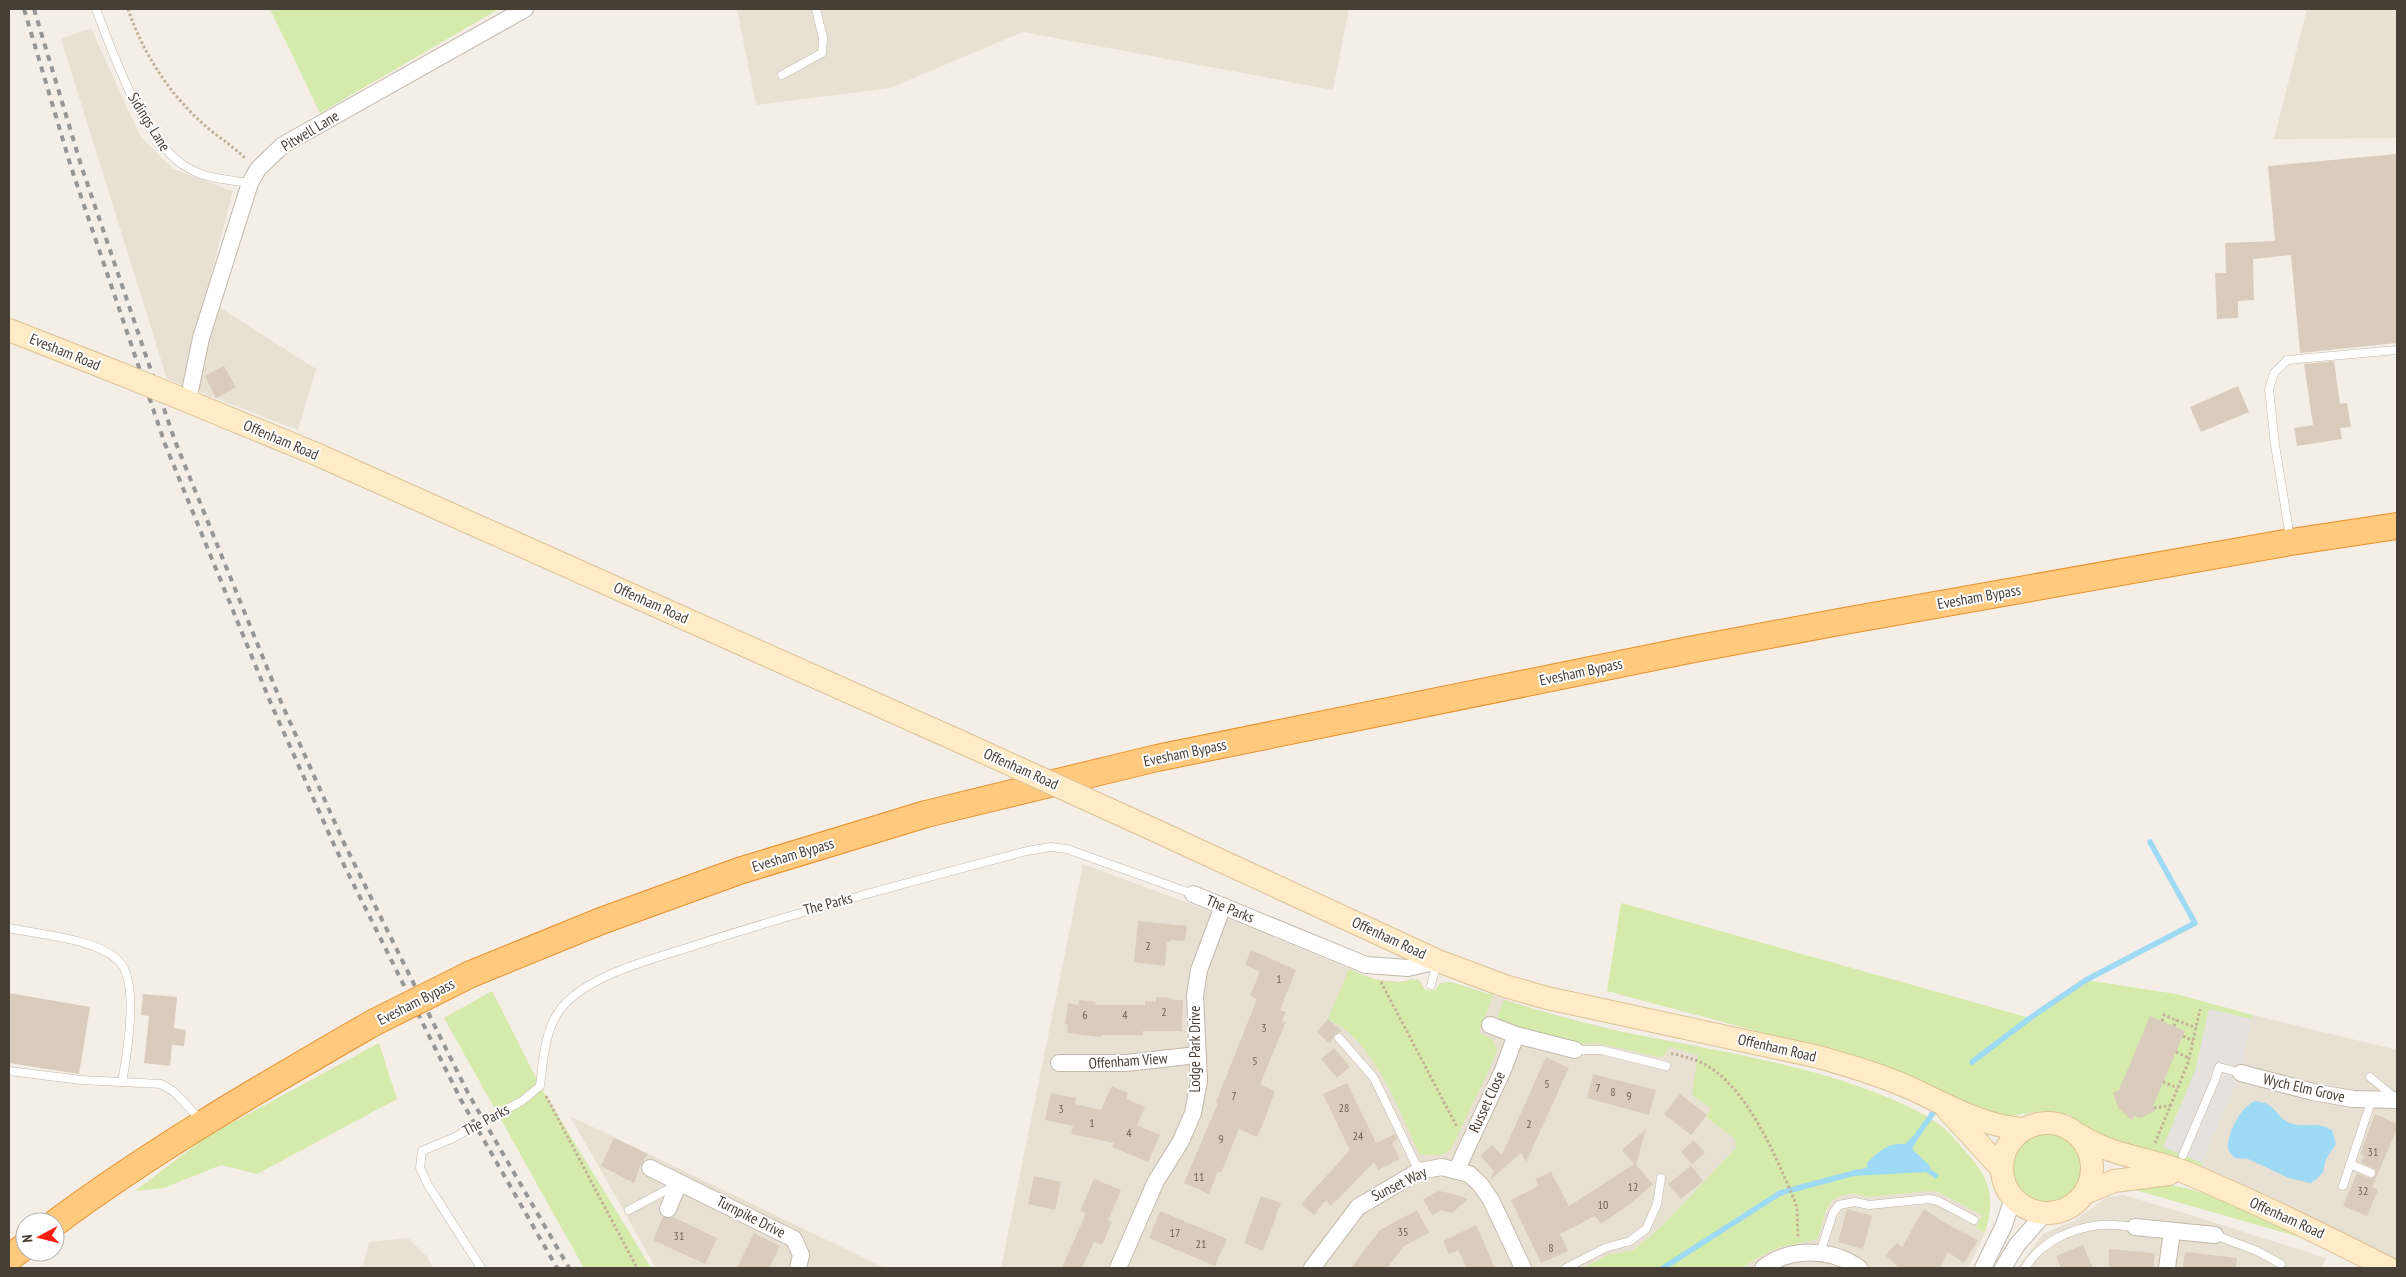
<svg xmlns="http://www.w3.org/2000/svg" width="2406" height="1277" viewBox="0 0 2406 1277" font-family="'PT Sans Narrow',sans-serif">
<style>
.residential{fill:#e8e0d3}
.green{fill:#d5ebab}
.parking{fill:#e5e1de}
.water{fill:#9ddaf5}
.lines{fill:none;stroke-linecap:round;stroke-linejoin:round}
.stream{stroke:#9ddaf5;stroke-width:5.5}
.building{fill:#daccbd}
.service-casing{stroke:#c3b8ab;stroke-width:9}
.minor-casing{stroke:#c3b8ab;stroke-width:18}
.secondary-casing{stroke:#dbc194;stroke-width:24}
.trunk-casing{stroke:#e8902b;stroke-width:28}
.path{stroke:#c3af98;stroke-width:3;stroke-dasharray:2.5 2.5;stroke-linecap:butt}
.service{stroke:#fff;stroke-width:8}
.minor{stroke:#fff;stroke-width:16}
.secondary{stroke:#ffebc5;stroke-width:22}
.trunk{stroke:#ffca7d;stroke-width:26}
.rail{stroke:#969696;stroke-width:4;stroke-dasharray:6 6;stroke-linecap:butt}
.service-bridge-casing{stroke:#c3b8ab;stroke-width:9;stroke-linecap:butt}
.secondary-bridge-casing{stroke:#dbc194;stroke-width:24;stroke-linecap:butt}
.trunk-bridge-casing{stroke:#e8902b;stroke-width:28;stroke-linecap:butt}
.service-bridge{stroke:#fff;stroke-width:8}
.secondary-bridge{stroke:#ffebc5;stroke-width:22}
.trunk-bridge{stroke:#ffca7d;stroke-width:26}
.labels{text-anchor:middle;stroke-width:4;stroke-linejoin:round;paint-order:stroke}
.number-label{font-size:12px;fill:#6c6257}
.street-label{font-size:15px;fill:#473e35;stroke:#fff}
</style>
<rect width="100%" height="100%" fill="#f4eee6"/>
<g class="residential">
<path d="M737,9H1349L1333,90L1023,32L890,88L756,105Z"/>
<path d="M2307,9H2397V138L2274,139Z"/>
<path d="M91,28L140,136L173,169L233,191L205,298L316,369L298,430L167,379L61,39Z"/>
<path d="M1083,864L1199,907L1375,979L1401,982L1413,978L1419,980L1425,990L1434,991L1440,983L1451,982L1544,1012L1631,1034L1700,1046L1697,1063L1711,1108L1706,1117L1735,1139L1737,1148L1661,1227L1632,1251L1610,1254L1583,1268H1001Z"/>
<path d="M2253,1015L2397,1050V1264L2200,1169L2241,1073Z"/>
<path d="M570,1116L885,1268H656Z"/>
<path d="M1929,1190L1938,1192L1982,1215L1976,1228L1985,1233L1968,1268H1742L1757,1258L1778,1248L1817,1239L1826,1210L1833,1200L1843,1195L1855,1194L1869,1197Z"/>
<path d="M2123,1195L2178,1211L2326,1258L2322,1268H2017L2043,1234L2075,1220L2108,1197Z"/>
<path d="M408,1238L427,1257L433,1268H363L369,1242Z"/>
</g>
<g class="green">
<path d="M270,9H499L320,113Z"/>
<path d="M1621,903L2030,1018L2086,980L2176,994L2253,1015L2241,1073L2200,1169L2098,1137L2069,1114L2044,1111L2003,1117L1809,1045L1607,991Z"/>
<path d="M1349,969C1365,976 1381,983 1399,982C1407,982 1411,978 1419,980L1425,990L1435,991L1440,983L1451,982L1493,995L1479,1033L1492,1039L1497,1049L1494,1059L1451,1149L1442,1155H1420C1401,1115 1382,1062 1348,1032C1343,1027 1335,1023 1328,1019Z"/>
<path d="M492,991L540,1086L651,1268H584L444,1018Z"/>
<path d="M1504,1000C1545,1012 1586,1025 1628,1033C1711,1050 1795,1062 1874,1092C1899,1102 1927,1113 1947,1131C1954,1137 1959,1145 1965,1151C1990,1178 1996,1197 1985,1233L1976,1228L1982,1215L1938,1192L1929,1191L1869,1197L1855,1194L1843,1195L1833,1200L1826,1210L1818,1239L1778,1248L1757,1258L1742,1268H1583L1610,1254L1632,1251L1661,1227L1736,1148L1735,1139L1706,1117L1711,1108L1692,1095L1698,1055L1669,1047L1664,1056L1659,1057L1597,1043L1581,1044L1523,1029L1497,1018Z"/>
<path d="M379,1043L397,1099L257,1174L221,1165L164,1188L135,1191L206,1137Z"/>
<circle cx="2047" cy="1168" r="35"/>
<path d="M2163,1184C2217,1191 2264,1218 2313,1241L2125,1187Z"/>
</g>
<path class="parking" d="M2209,1009L2252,1019L2241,1073L2202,1163L2163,1147L2195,1071Z"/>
<g class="water">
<path d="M2255,1101C2277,1103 2275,1117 2290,1123C2306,1129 2314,1120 2332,1130L2336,1144L2326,1159L2323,1172L2317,1179L2310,1183L2289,1178L2248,1159L2235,1158C2231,1154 2227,1151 2228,1145C2229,1130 2241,1107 2255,1101Z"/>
<path d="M1912,1137L1917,1140L1912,1149L1930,1166V1169L1939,1175L1936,1179L1926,1172L1853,1176L1852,1172L1867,1167V1163C1878,1152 1888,1142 1905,1144Z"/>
</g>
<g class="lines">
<g class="stream">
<path d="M1972,1062L2030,1018L2086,980L2195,923L2150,842"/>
<path d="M1911,1144L1938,1106"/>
<path d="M1663,1268L1780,1193L1858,1172"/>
</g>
</g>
<g class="building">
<path d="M2397,154V343L2300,353L2291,255L2253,259L2254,300L2238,301V318L2217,319L2215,273H2226L2225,243L2275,241L2268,166Z"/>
<path d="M2334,361L2340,404L2347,403L2351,427L2340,428L2342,439L2297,446L2294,428L2313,425L2304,364Z"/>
<path d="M224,366L236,387L216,398L205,376Z"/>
<path d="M2238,386L2249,412L2201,432L2190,407Z"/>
<path d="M1138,921L1187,926L1185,941L1170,940L1169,942H1167L1165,966L1134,962Z"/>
<path d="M1251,950L1296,970L1280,1010L1286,1012L1282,1021L1286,1022L1260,1084L1275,1091L1264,1121L1257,1137L1239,1129L1221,1173L1218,1171L1209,1194L1184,1183L1218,1103L1216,1102L1257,999L1250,996L1260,972L1245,965Z"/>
<path d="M9,993L90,1007L79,1074L9,1063Z"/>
<path d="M143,994L177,997L174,1028L186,1030L184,1046L172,1045L170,1066L144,1063L149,1016L141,1015Z"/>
<path d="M1156,997L1172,998L1173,1000H1183L1182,1031H1143V1035H1102L1101,1037L1067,1033L1068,1025L1065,1024L1068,1003L1078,1005L1079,1000L1096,1002L1095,1005H1145V1001L1156,1002Z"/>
<path d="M2150,1016L2185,1031L2153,1106L2155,1111L2141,1118L2134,1116L2132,1120L2118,1108L2113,1093L2119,1090Z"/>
<path d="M1328,1019L1342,1031L1335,1034L1330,1044L1317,1032Z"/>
<path d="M1334,1048L1350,1067L1337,1078L1321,1059Z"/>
<path d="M1546,1057L1569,1068L1526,1162L1521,1153L1490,1180L1494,1171L1480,1156L1492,1145L1502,1155Z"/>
<path d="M1593,1074L1656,1090L1649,1115L1587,1098Z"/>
<path d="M1347,1083L1376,1143L1395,1134L1397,1139L1392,1144L1400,1159L1378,1170L1374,1162L1331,1206L1326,1200L1314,1215L1301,1204L1350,1150L1323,1094Z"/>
<path d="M1112,1086L1128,1093L1126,1099L1145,1107L1137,1125L1160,1135L1148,1162L1112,1147L1114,1143L1071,1134L1073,1126L1045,1120L1051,1093L1076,1098L1075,1104L1101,1110Z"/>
<path d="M1680,1094L1707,1115L1691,1135L1664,1114Z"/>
<path d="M2375,1114L2397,1124V1129L2372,1187L2378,1190L2367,1216L2343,1206L2357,1173L2371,1179L2376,1175L2375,1169L2361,1163L2364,1156L2360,1154Z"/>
<path d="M1646,1129L1636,1165L1653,1184L1629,1205L1601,1224L1595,1216L1560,1234L1568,1251L1541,1263L1511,1200L1539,1186L1535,1179L1551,1172L1569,1206L1634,1164L1622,1150Z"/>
<path d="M614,1138L648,1154L641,1164L634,1183L601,1166Z"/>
<path d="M1694,1140L1705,1153L1692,1164L1681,1152Z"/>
<path d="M1691,1166L1703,1181L1681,1199L1668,1184Z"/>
<path d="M1034,1176L1061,1182L1055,1210L1028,1204Z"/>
<path d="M1094,1179L1121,1190L1108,1220L1112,1222L1102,1245L1094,1242L1082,1268H1062L1086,1213L1080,1211Z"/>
<path d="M1439,1191L1454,1194L1468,1199L1452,1213L1441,1210L1432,1215L1423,1199Z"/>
<path d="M1261,1196L1281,1203L1263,1251L1244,1243Z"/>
<path d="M1847,1209L1872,1216L1863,1249L1838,1242Z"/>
<path d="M1924,1209L1945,1223L1978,1240L1964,1263L1948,1252L1939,1268H1899L1885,1255L1897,1243L1902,1247Z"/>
<path d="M1417,1210L1429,1233L1404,1246L1387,1268H1351L1380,1230Z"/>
<path d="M1160,1211L1227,1239L1215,1266L1149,1238Z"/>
<path d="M663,1217H673L717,1238L705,1264L653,1240Z"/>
<path d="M1476,1225L1488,1252L1495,1268H1467L1458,1250L1449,1254L1443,1241Z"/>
<path d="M754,1233L780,1246L769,1268H737Z"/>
<path d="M2083,1245L2093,1268H2061L2056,1256Z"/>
<path d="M2109,1249L2155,1253L2153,1268H2109Z"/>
<path d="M2185,1252L2237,1258L2236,1268H2183Z"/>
</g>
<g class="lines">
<defs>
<g id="service">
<path d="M96,9C114,56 144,145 190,169C208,179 230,180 250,183"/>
<path d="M782,75L822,53L823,38L816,9"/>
<path d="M2290,537L2275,445L2269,389L2274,373L2287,360L2397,350"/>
<path d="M9,928C40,935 94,938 118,960C140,980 127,1055 122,1082"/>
<path d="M1431,985L1437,963"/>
<path d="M1339,1038L1374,1078L1419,1171"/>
<path d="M1575,1050H1601L1666,1066"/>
<path d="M9,1071L81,1080L161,1084L173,1091L200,1119"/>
<path d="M2370,1077L2394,1097"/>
<path d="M503,1111L522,1101L540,1086C543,1060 545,1024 565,1004C595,972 658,958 699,944C808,909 917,880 1027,851L1051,847L1067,849L1193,894"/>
<path d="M453,1138L422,1151L420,1168L428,1185L481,1268"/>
<path d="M2183,1155L2215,1080L2219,1067L2241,1073"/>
<path d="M2350,1164L2371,1173"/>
<path d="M2343,1186L2372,1099"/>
<path d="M629,1210L676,1185"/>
<path d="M2215,1235L2257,1251L2281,1264"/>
<path d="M1820,1253L1833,1213L1839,1205L1855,1202L1869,1205L1929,1199L1938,1201L1974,1220"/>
<path d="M1566,1268L1605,1248L1630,1241L1646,1229L1657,1204L1661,1178"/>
<path d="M2025,1268C2040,1242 2072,1228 2100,1225C2112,1224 2124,1226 2135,1227"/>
</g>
<g id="minor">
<path d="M188,401L201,338L250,183L258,169L283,145L525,9"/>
<path d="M1193,894L1366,965L1408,968L1438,961"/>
<path d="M1516,1035L1575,1050"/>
<path d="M1059,1063H1126L1197,1055"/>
<path d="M2241,1073L2313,1092L2353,1099L2397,1100"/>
<path d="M650,1168L794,1239L801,1255L798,1268"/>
<path d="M1457,1169L1503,1070L1516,1035L1490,1025"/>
<path d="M668,1209L679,1183"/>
<path d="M2135,1227L2215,1235"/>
<path d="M1118,1268L1156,1181L1181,1141L1193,1113L1199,1081L1195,996L1199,970L1223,906"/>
<path d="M1312,1268L1358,1207L1419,1171L1442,1167L1469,1174L1480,1184L1491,1200L1523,1268"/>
<path d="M1763,1268C1790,1247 1832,1248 1859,1268"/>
<path d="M1983,1268L2004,1225L2013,1198"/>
<path d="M2003,1268L2017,1245L2045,1213"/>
<path d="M2167,1268L2172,1231"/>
</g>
<g id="secondary">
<path d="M9,330L121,374"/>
<path d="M180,398L316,454L961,742"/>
<path d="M1150,828L1438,961L1505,986L1547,998L1819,1057C1850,1066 1881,1075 1910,1088C1947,1105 1982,1126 2023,1129"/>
<path d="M1948,1110L2001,1168"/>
<circle cx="2047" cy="1168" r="45"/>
<path d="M2079,1135C2113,1157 2151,1158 2187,1173C2255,1202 2322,1234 2388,1268"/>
<path d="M2085,1193L2114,1181L2169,1174"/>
</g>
<g id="trunk">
<path d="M471,974L601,921L739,871L926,814L1157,758L1689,650L1839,622L2291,542L2397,526"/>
<path d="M55,1223C156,1148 264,1086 373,1023"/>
<path d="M9,1258L25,1246"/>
</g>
</defs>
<use href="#service" class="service-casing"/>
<use href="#minor" class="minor-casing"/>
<use href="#secondary" class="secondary-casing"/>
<use href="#trunk" class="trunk-casing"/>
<g class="path">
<path d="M128,9C144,56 172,98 210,130C223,140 235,148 246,159"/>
<path d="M1381,982L1457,1127"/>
<path d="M2162,1021L2164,1015L2196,1028"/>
<path d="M2174,1026L2177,1020"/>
<path d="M2183,1036L2193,1041"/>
<path d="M2176,1052L2189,1058"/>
<path d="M1671,1054C1676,1053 1683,1057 1689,1058C1742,1072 1774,1153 1794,1199L1797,1208L1798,1237"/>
<path d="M2163,1082L2178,1088"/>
<path d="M546,1096L637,1268"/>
<path d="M2154,1108L2172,1105"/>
<path d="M2155,1143L2188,1063L2200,1009"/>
</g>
<use href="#service" class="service"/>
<use href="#minor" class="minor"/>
<use href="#secondary" class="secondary"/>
<use href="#trunk" class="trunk"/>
<g class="rail">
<path d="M24,9L71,167L165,444L272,706L335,847L461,1100L557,1268"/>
<path d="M34,9L81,165L175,441L281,702L344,843L469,1095L569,1268"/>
</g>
<defs>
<path id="service-bridge" d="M453,1138L503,1111"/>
<g id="secondary-bridge">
<path d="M121,374L180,398"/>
<path d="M961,742L1150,828"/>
</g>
<path id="trunk-bridge" d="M373,1023L471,974"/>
</defs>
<use href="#service-bridge" class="service-bridge-casing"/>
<use href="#secondary-bridge" class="secondary-bridge-casing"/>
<use href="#trunk-bridge" class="trunk-bridge-casing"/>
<use href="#service-bridge" class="service-bridge"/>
<use href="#secondary-bridge" class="secondary-bridge"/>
<use href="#trunk-bridge" class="trunk-bridge"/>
</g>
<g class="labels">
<g class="number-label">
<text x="1148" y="950">2</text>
<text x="1279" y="983">1</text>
<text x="1164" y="1016">2</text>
<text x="1085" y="1019">6</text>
<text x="1125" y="1019">4</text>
<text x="1264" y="1032">3</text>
<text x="1255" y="1065">5</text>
<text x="1547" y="1088">5</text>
<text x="1598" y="1092">7</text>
<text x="1613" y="1096">8</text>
<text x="1234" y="1100">7</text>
<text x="1629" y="1100">9</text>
<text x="1344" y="1112">28</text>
<text x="1061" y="1113">3</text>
<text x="1092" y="1127">1</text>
<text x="1529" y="1128">2</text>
<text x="1129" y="1137">4</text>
<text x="1358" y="1140">24</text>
<text x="1221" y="1143">9</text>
<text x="2373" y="1156">31</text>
<text x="1199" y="1181">11</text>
<text x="1633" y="1191">12</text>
<text x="2363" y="1195">32</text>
<text x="1603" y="1209">10</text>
<text x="1403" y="1236">35</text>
<text x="1175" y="1237">17</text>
<text x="679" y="1240">31</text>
<text x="1201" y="1248">21</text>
<text x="1551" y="1252">8</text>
</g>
<g class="street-label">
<text transform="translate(149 122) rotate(58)" y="5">Sidings Lane</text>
<text transform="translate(310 131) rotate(-31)" y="5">Pitwell Lane</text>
<text transform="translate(65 352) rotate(22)" y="5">Evesham Road</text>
<text transform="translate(281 440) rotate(23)" y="5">Offenham Road</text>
<text transform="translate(1979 597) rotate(-10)" y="5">Evesham Bypass</text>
<text transform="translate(651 603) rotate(24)" y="5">Offenham Road</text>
<text transform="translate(1581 672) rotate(-12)" y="5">Evesham Bypass</text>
<text transform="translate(1185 753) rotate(-12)" y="5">Evesham Bypass</text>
<text transform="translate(1021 769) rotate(24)" y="5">Offenham Road</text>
<text transform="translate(793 855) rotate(-17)" y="5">Evesham Bypass</text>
<text transform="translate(828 904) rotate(-15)" y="5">The Parks</text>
<text transform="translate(1230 909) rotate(22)" y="5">The Parks</text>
<text transform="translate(1389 938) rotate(25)" y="5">Offenham Road</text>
<text transform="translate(416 1002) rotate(-27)" y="5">Evesham Bypass</text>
<text transform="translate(1777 1048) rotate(13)" y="5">Offenham Road</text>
<text transform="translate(1195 1049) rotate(-90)" y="5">Lodge Park Drive</text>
<text transform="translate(1128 1061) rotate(-4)" y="5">Offenham View</text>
<text transform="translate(2304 1088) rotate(13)" y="5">Wych Elm Grove</text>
<text transform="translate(1487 1102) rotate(-65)" y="5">Russet Close</text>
<text transform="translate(486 1120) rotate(-28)" y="5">The Parks</text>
<text transform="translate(1399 1184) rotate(-26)" y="5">Sunset Way</text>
<text transform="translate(751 1217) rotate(27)" y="5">Turnpike Drive</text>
<text transform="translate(2287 1218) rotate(24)" y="5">Offenham Road</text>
</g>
</g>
<rect width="2406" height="1277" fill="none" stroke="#473e35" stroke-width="20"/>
<g transform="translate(40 1237) rotate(263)"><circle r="24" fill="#ffffff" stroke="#b5b2ae"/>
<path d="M0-4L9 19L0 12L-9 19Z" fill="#ff1e12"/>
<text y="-8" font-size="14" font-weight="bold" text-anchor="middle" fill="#473e35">N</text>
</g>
</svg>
